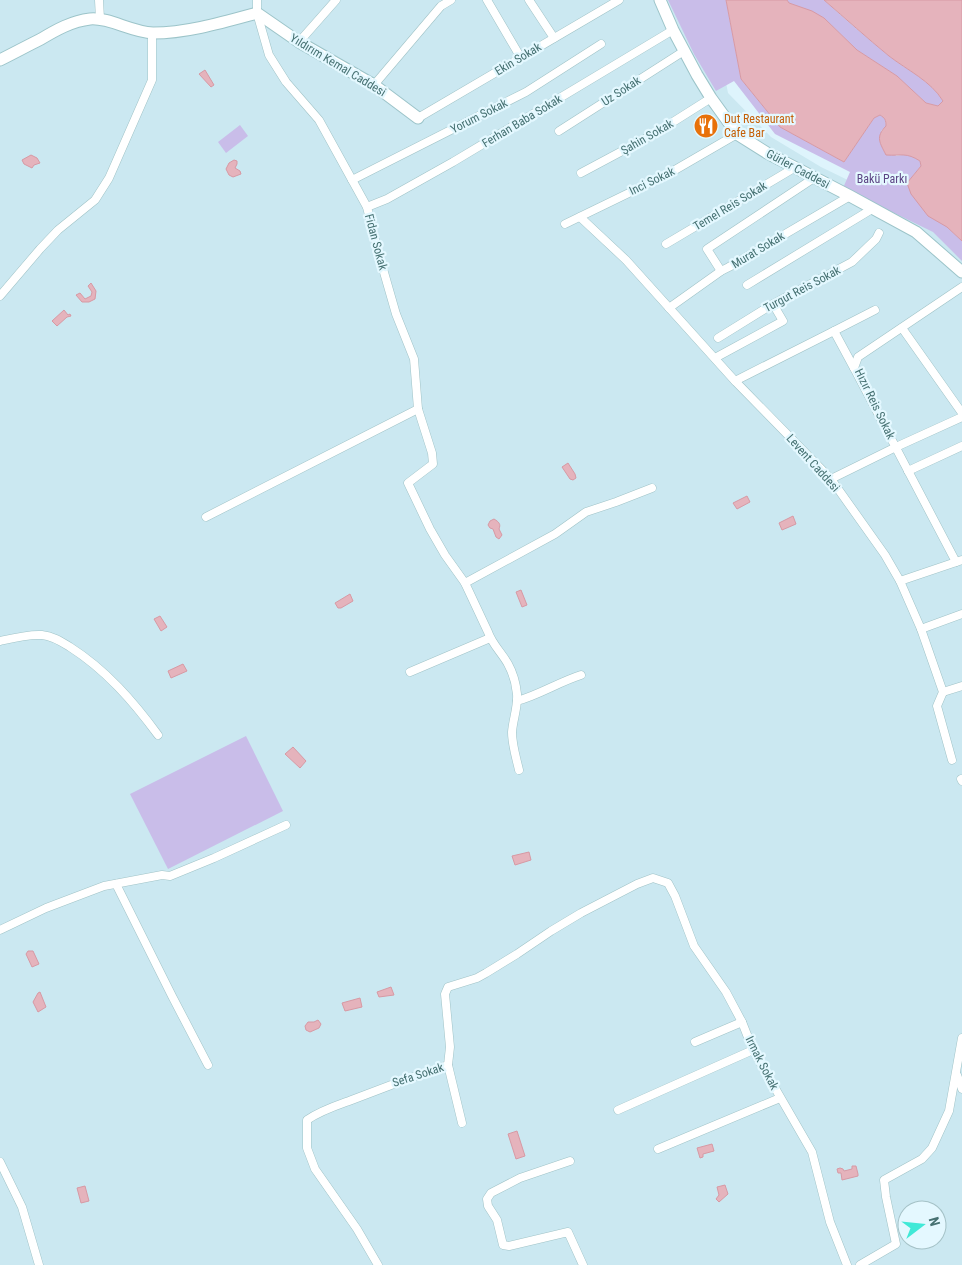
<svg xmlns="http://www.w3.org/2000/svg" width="962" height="1265" viewBox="0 0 962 1265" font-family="'Roboto Condensed',sans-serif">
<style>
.residential{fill:#cbe8f1;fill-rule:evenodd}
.green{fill:#c9bde9}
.water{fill:#e5b3bc;stroke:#d799a4}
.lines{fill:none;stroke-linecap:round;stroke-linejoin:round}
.street-casing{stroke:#a0c3c7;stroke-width:9}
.secondary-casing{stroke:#9cc4c9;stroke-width:13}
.street{stroke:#fff;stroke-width:8}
.secondary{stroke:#fff;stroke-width:11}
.labels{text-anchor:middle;stroke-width:4.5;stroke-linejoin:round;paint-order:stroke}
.street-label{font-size:12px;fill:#467172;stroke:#e4f8ff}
.food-label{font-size:12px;fill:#c56008;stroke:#e4f8ff;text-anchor:start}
.park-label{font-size:12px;fill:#5c4484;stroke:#e4f8ff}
</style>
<rect width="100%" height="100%" fill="#def4fc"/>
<path class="residential" d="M0,0H710L728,93L771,137L821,167L928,219L962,251V1265H0ZM907,1210H937V1240H907Z"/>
<g class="green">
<path d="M668,0H726L741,79L780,127L844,162L874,118L880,115L885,118L886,126L881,131L896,156C906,154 912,155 920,161L921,166L907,183L947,227L962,241V261L933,232L843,188L850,172L775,134L734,81L716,91L694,54Z"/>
<path d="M787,0H824C845,19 867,38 889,56C907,70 931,81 943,101L938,106L926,103L897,76L857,50L824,18L789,3Z"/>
<path d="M240,125L248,136L226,153L218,142Z"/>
<path d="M246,736L283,811L168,869L130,794Z"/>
</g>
<g class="water">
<path d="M726,0H787L789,3L812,11L824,18L857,50L897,76L926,103L938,106L943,101C931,81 907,70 889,56C867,38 846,19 824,0H962V241L947,227L928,216L911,194L907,183L921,166L920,161C906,152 902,156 886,155C880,143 875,137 886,126C886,120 885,118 880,115L874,118L844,162L780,127L741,79Z"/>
<path d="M205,70L214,85L211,87L199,74Z"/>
<path d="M31,155L37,158L40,163L34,165L32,168L24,164L22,160Z"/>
<path d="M234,160L237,161V164L235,168L240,171L241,174L233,177L229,175L226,169L229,163Z"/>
<path d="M91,283L96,291L95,299L89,302H82L76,295L80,293L85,299L91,296L92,292L88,286Z"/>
<path d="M64,310L68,315L70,314L71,316L67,317L57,326L52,321Z"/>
<path d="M568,463L575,474L576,478L573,480L570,479L562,467Z"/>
<path d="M747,496L750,502L737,509L733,503Z"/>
<path d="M793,516L796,524L782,530L779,523Z"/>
<path d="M494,519C499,522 501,524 499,529L502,535L499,539L496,537L493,529L490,528L488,525L490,521Z"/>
<path d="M521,590L527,605L522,607L516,592Z"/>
<path d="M350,594L353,601L341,608H338L335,603Z"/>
<path d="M160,616L167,627L161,631L154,619Z"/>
<path d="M183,664L187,671L171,678L168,671Z"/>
<path d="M293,747L306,761L300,768L285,754Z"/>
<path d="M529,852L531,860L515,865L512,856Z"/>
<path d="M28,951H33L39,964L32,967L26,954Z"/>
<path d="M391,987L394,995L379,997L377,992Z"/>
<path d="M40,992L46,1007L38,1012L33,1002L38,993Z"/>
<path d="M360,998L362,1007L345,1011L342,1003Z"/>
<path d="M318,1020L321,1024L319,1028L310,1032L306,1030L305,1026L308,1022H314Z"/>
<path d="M517,1131L525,1156L516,1159L508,1134Z"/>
<path d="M712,1144L714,1151L703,1154V1157L700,1158L697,1148Z"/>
<path d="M852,1166H856L858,1174V1176L842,1180L841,1173H838L837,1169L840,1168L843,1169L844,1171L852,1169Z"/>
<path d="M725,1185L728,1194L719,1202L716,1199L719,1195L717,1187Z"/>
<path d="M85,1186L89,1201L81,1203L77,1188Z"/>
</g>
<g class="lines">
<defs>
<g id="street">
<path d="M99,0L100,19"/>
<path d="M257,0V13L269,55L286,82L319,120L367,207L377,248L396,314L414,359L418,409L432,453L433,464L408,483L430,529L445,555L465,583L488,632C492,644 502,653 508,664C513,673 516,684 517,694C518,707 513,719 512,732C512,745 516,757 519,770"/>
<path d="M487,0L521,58"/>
<path d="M529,0L554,38"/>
<path d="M299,42L336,0"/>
<path d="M374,85L441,6L451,0"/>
<path d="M418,118L619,0"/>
<path d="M559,131L684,51"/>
<path d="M581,173L654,134L711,98"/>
<path d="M352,180L526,92L601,44"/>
<path d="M367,207L387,199L453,162L673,30"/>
<path d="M580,217L626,260L735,381L831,479L885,555L900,581L921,629L943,692L937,706L952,760"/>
<path d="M565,224L668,174L737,134"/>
<path d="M666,244L794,168"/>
<path d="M721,271L707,249L814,178"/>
<path d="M747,285L872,209"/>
<path d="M0,296L40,249L58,230L95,200L109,178L152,80V33"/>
<path d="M669,308L721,271L729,267L850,196"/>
<path d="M902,328L962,413"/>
<path d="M834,331L875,310"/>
<path d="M718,338L773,304L852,262L876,239L879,233"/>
<path d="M715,358L783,321L773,304"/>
<path d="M735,381L834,331L854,368"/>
<path d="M908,471L962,446"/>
<path d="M831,479L896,447L962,417"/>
<path d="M206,517L418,409"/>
<path d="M956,562L854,368L858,357L962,287"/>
<path d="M900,581L962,560"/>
<path d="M465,583L555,534L586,512L616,502L652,488"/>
<path d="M921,629L962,614"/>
<path d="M0,641C13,638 29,634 42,635C53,636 62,642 70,647C106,670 133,701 158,735"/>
<path d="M410,672L490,638"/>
<path d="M943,692L962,686"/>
<path d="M517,701C539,695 559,682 581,675"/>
<path d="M961,779L962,781"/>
<path d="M116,884L172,996L208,1065"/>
<path d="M0,930L46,908L104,886L162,875L170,876L214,858L286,825"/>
<path d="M695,1042L742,1022"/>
<path d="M448,1065L462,1123"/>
<path d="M957,1075L962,1089"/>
<path d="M618,1110L753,1050"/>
<path d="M658,1149L780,1098"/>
<path d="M570,1161L520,1178L491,1193L487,1199L488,1206L497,1220L503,1245L509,1246L568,1232L583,1265"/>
<path d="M0,1162L22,1207L39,1265"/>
<path d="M378,1265L357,1229L315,1169L307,1148V1120C320,1111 335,1106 349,1101C382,1088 415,1076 448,1065L450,1047L445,994L448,987L477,978L486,973L517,954L551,931L581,913L637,884L653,878L668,883L675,896L694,946L726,992L742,1022L753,1050L812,1152L830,1222L847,1265"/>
<path d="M860,1265L896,1244L886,1197L884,1180L922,1159L932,1148L949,1111L962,1038"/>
</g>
<g id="secondary">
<path d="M660,0L673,30L697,75L711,98L737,134L767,153L850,196L916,232L962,272"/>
<path d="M0,60C14,53 27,46 41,39C56,30 72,21 90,19C109,17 131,32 153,33C187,33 224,22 257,13L299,42L374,85L418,118"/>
</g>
</defs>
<use href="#street" class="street-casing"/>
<use href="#secondary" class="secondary-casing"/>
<use href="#street" class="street"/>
<use href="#secondary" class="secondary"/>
</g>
<defs>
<symbol id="restaurant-disc" viewBox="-11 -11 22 22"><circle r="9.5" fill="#e8710a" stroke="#e4f8ff"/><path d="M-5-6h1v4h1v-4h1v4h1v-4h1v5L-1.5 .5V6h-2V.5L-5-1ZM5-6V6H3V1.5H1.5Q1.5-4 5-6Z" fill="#fff"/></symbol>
</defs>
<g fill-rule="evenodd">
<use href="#restaurant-disc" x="692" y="112" width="28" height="28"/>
</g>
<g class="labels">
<g class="street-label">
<text transform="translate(518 59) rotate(-31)" y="4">Ekin Sokak</text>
<text transform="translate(338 65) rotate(31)" y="4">Yıldırım Kemal Caddesi</text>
<text transform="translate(621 91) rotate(-33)" y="4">Uz Sokak</text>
<text transform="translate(479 116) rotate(-27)" y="4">Yorum Sokak</text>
<text transform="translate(522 121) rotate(-31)" y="4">Ferhan Baba Sokak</text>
<text transform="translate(647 137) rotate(-30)" y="4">Şahin Sokak</text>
<text transform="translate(798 169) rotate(28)" y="4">Gürler Caddesi</text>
<text transform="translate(652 181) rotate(-26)" y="4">Inci Sokak</text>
<text transform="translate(730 206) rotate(-31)" y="4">Temel Reis Sokak</text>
<text transform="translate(376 242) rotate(75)" y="4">Fidan Sokak</text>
<text transform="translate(758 250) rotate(-31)" y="4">Murat Sokak</text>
<text transform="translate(802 289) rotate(-28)" y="4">Turgut Reis Sokak</text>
<text transform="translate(875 404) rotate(64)" y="4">Hızır Reis Sokak</text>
<text transform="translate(813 463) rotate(48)" y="4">Levent Caddesi</text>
<text transform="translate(762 1063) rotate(63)" y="4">Irmak Sokak</text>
<text transform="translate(418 1075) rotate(-18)" y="4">Sefa Sokak</text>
</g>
<g class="food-label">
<text x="724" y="123">Dut Restaurant<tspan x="724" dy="14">Cafe Bar</tspan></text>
</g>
<g class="park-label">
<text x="882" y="183">Bakü Parkı</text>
</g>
</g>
<g transform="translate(922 1225) rotate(74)"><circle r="24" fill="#e4f8ff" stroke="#a5c2c7"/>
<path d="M0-4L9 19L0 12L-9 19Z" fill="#40e9d7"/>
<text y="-8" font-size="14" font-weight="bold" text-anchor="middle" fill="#467172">N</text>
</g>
</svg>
